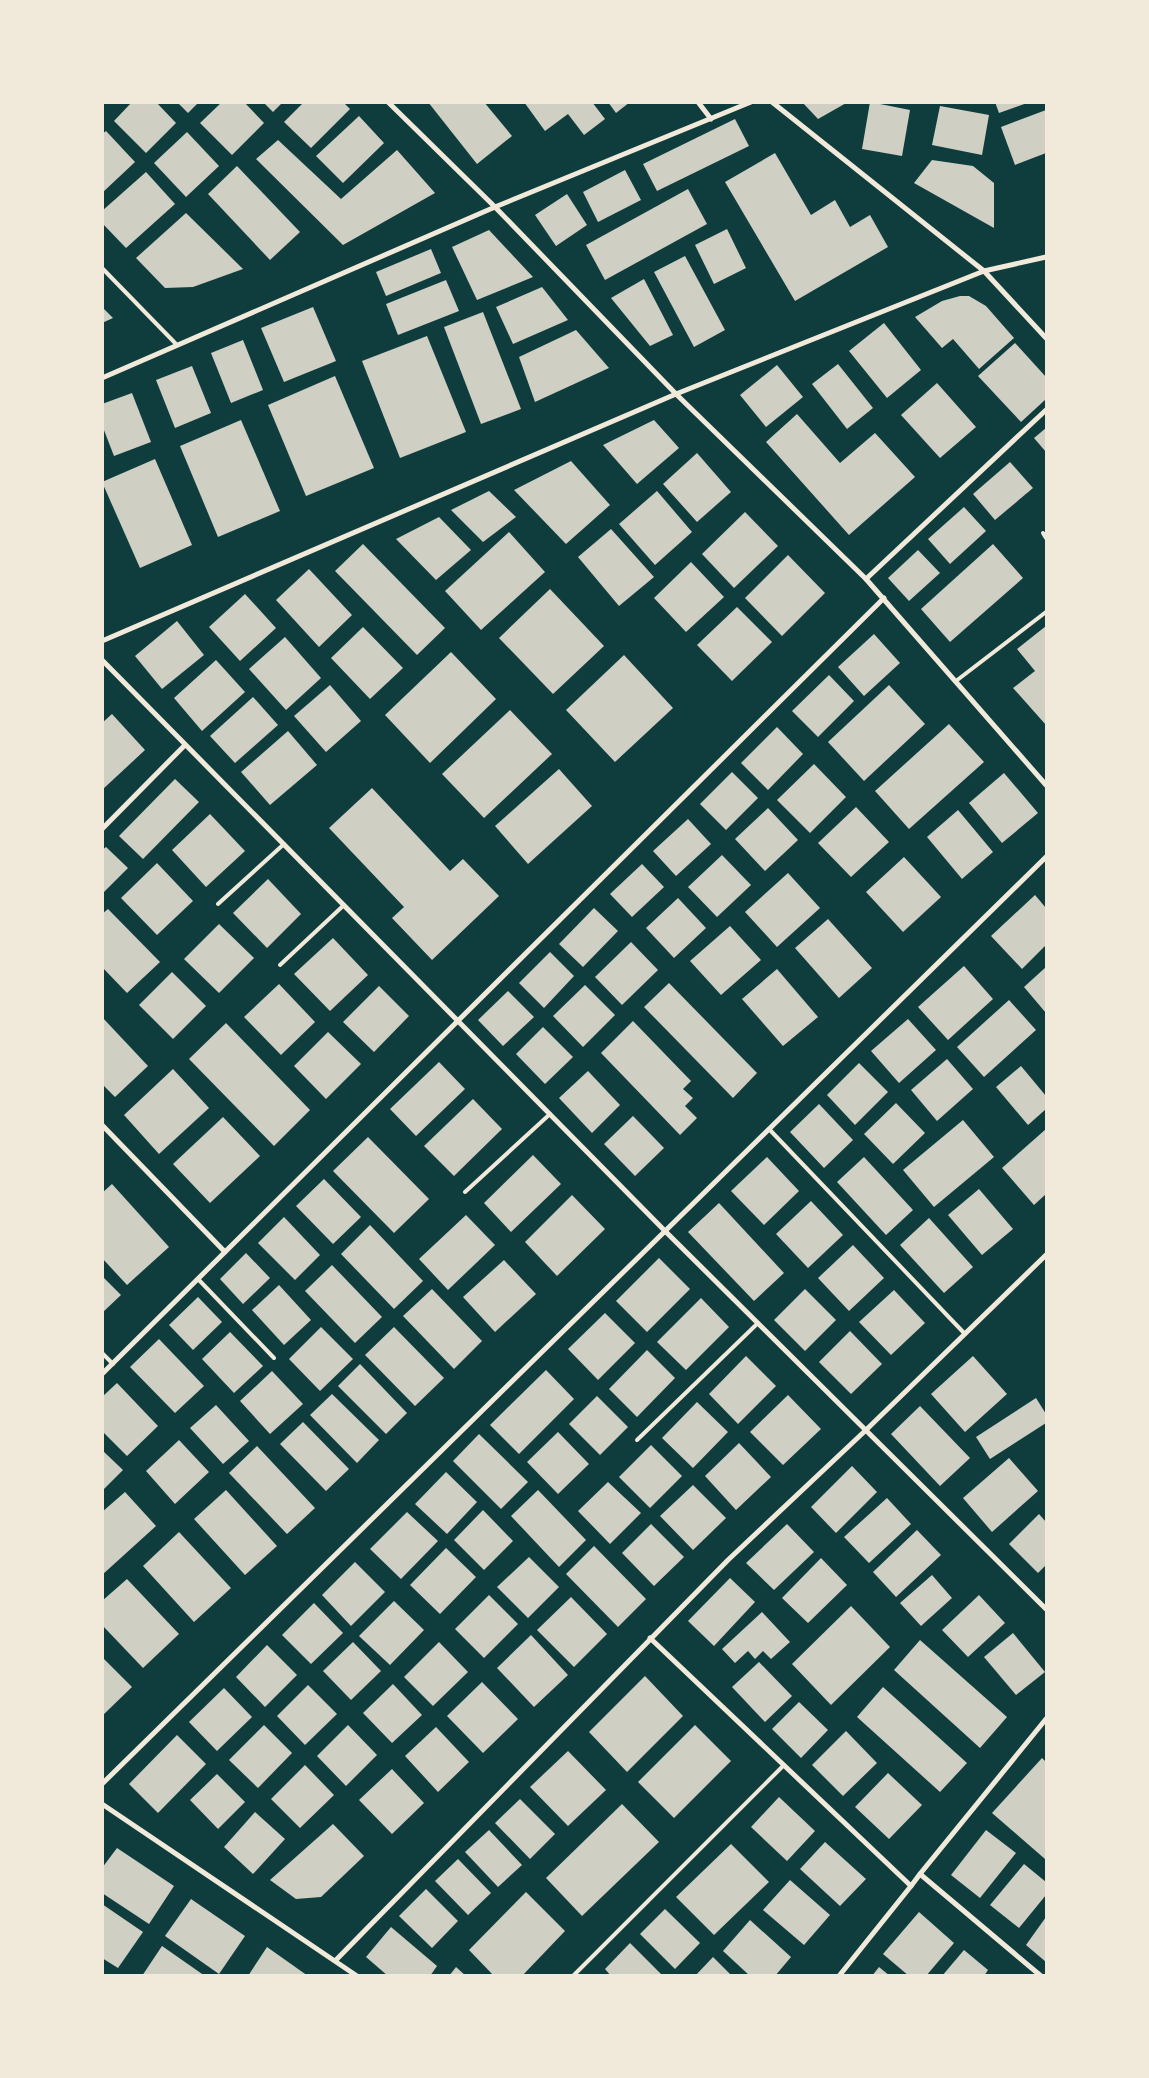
<svg xmlns="http://www.w3.org/2000/svg" width="1149" height="2078" viewBox="0 0 1149 2078" font-family="'Space Grotesk',sans-serif">
<style>
.building{fill:#cfcfc3}
.lines{fill:none;stroke-linecap:round;stroke-linejoin:round}
.service{stroke:#f1e9da;stroke-width:4}
.minor{stroke:#f1e9da;stroke-width:5}
</style>
<rect width="100%" height="100%" fill="#0f3d3e"/>
<g class="building">
<path d="M132,102H156L176,123L146,153L114,121Z"/>
<path d="M177,102H199L188,113Z"/>
<path d="M222,102H244L264,123L232,155L200,123Z"/>
<path d="M263,102H283L273,112Z"/>
<path d="M304,102H343L350,109L311,148L284,122Z"/>
<path d="M428,102H484L512,136L477,164Z"/>
<path d="M524,102H592L605,119L584,135L568,114L545,131Z"/>
<path d="M608,102H630L616,113Z"/>
<path d="M802,102H848L818,119Z"/>
<path d="M870,102L910,110L902,156L862,149Z"/>
<path d="M995,102H1027V103L999,113Z"/>
<path d="M940,106L989,115L982,155L932,145Z"/>
<path d="M1046,110V153L1015,165L1001,127Z"/>
<path d="M359,116L384,143L343,183L316,156Z"/>
<path d="M735,119L749,146L657,191L643,164Z"/>
<path d="M106,131L135,162L102,193V134Z"/>
<path d="M187,132L219,166L186,197L154,163Z"/>
<path d="M278,140L341,199L397,150L435,193L343,245L256,159Z"/>
<path d="M775,153L811,215L835,200L850,227L870,215L888,247L795,301L725,182Z"/>
<path d="M932,160L973,166L994,183V228L914,183Z"/>
<path d="M237,166L300,232L270,260L208,194Z"/>
<path d="M625,170L641,200L598,222L583,192Z"/>
<path d="M146,172L175,204L126,248L102,223V211Z"/>
<path d="M688,189L707,224L605,280L586,245Z"/>
<path d="M567,194L587,225L556,246L535,215Z"/>
<path d="M186,213L243,269L193,287L165,288L136,258Z"/>
<path d="M727,229L746,268L714,284L695,245Z"/>
<path d="M489,230L533,277L477,300L452,247Z"/>
<path d="M431,249L441,273L386,296L376,272Z"/>
<path d="M685,256L725,330L694,347L654,272Z"/>
<path d="M644,279L673,335L650,346L611,298Z"/>
<path d="M446,280L459,311L398,335L386,304Z"/>
<path d="M542,287L568,320L513,344L496,307Z"/>
<path d="M960,296H969L986,306L1014,338L979,369L953,339L942,348L915,317L942,301Z"/>
<path d="M102,307L113,318L102,323Z"/>
<path d="M313,307L336,361L284,382L261,328Z"/>
<path d="M483,312L521,409L481,424L444,327Z"/>
<path d="M884,323L921,370L887,398L849,351Z"/>
<path d="M576,330L609,368L535,402L519,357Z"/>
<path d="M427,336L466,432L400,458L362,361Z"/>
<path d="M243,340L263,390L231,403L211,353Z"/>
<path d="M1015,343L1046,377V399L1021,422L978,376Z"/>
<path d="M838,364L873,408L847,429L812,384Z"/>
<path d="M777,365L803,397L766,427L740,395Z"/>
<path d="M192,366L211,413L175,428L156,380Z"/>
<path d="M335,376L374,468L306,496L268,405Z"/>
<path d="M937,383L976,427L940,458L901,415Z"/>
<path d="M132,393L151,442L114,456L102,425V404Z"/>
<path d="M797,414L840,463L875,433L915,477L849,535L766,442Z"/>
<path d="M241,420L280,511L218,537L180,446Z"/>
<path d="M654,420L679,448L637,484L603,445Z"/>
<path d="M1046,428V452L1034,438Z"/>
<path d="M697,453L731,492L697,522L663,484Z"/>
<path d="M155,459L192,545L140,568L102,482Z"/>
<path d="M571,461L610,505L566,544L514,490Z"/>
<path d="M1010,462L1033,488L995,520L973,494Z"/>
<path d="M489,491L516,517L483,542L451,510Z"/>
<path d="M657,491L692,532L655,565L619,524Z"/>
<path d="M964,507L986,531L950,564L928,539Z"/>
<path d="M745,512L778,546L734,588L702,554Z"/>
<path d="M439,517L471,550L436,580L396,539Z"/>
<path d="M611,529L654,577L619,606L578,557Z"/>
<path d="M509,532L545,572L481,630L445,591Z"/>
<path d="M363,544L445,628L417,655L335,571Z"/>
<path d="M993,544L1023,578L950,642L921,609Z"/>
<path d="M918,550L940,573L909,601L888,578Z"/>
<path d="M788,555L825,593L782,636L745,598Z"/>
<path d="M691,562L724,597L686,632L654,598Z"/>
<path d="M309,569L352,615L319,647L276,600Z"/>
<path d="M550,589L604,646L553,694L499,638Z"/>
<path d="M245,594L276,628L240,661L209,627Z"/>
<path d="M737,607L772,642L732,681L697,645Z"/>
<path d="M177,621L204,655L162,689L135,656Z"/>
<path d="M1046,626V725L1013,688L1035,671L1017,649Z"/>
<path d="M363,627L403,668L370,699L331,658Z"/>
<path d="M874,634L900,663L864,696L838,667Z"/>
<path d="M285,637L321,678L286,710L249,669Z"/>
<path d="M451,652L496,699L430,763L385,715Z"/>
<path d="M624,655L673,708L615,762L566,710Z"/>
<path d="M216,660L245,692L202,731L174,698Z"/>
<path d="M829,675L854,701L818,737L792,711Z"/>
<path d="M330,685L361,721L326,752L294,716Z"/>
<path d="M889,685L925,724L864,781L828,742Z"/>
<path d="M253,697L278,725L235,763L210,736Z"/>
<path d="M510,710L552,754L484,818L442,774Z"/>
<path d="M112,714L145,750L102,790V723Z"/>
<path d="M949,724L984,762L909,829L875,791Z"/>
<path d="M777,727L803,754L768,790L741,763Z"/>
<path d="M288,731L317,765L270,805L241,772Z"/>
<path d="M814,764L846,797L810,833L777,800Z"/>
<path d="M559,769L592,806L528,864L495,826Z"/>
<path d="M732,772L758,798L726,830L700,804Z"/>
<path d="M1004,773L1038,813L1002,843L969,803Z"/>
<path d="M175,779L199,802L143,859L119,836Z"/>
<path d="M372,788L450,871L463,859L499,896L432,960L392,918L404,907L329,828Z"/>
<path d="M856,807L889,842L851,877L818,843Z"/>
<path d="M768,808L798,840L765,871L735,839Z"/>
<path d="M958,810L993,852L962,879L927,837Z"/>
<path d="M210,814L245,851L206,887L172,850Z"/>
<path d="M688,819L711,844L676,876L653,851Z"/>
<path d="M106,847L128,868L102,894V850Z"/>
<path d="M722,855L751,885L717,917L688,887Z"/>
<path d="M904,857L941,897L903,932L866,892Z"/>
<path d="M157,863L193,901L157,935L121,898Z"/>
<path d="M642,864L664,887L632,917L610,894Z"/>
<path d="M788,873L820,908L777,947L745,912Z"/>
<path d="M268,879L301,914L267,948L233,913Z"/>
<path d="M1035,895L1046,908V945L1022,969L991,936Z"/>
<path d="M678,898L706,928L674,958L646,928Z"/>
<path d="M594,908L618,931L583,967L559,944Z"/>
<path d="M108,909L160,962L127,993L102,967V914Z"/>
<path d="M828,919L872,968L839,998L795,948Z"/>
<path d="M219,924L254,958L219,993L184,959Z"/>
<path d="M730,926L761,960L721,995L690,961Z"/>
<path d="M333,938L368,975L330,1011L294,974Z"/>
<path d="M631,942L658,970L622,1005L595,977Z"/>
<path d="M550,952L574,976L544,1008L519,983Z"/>
<path d="M964,966L993,999L948,1040L918,1007Z"/>
<path d="M1046,967V1013L1024,987Z"/>
<path d="M777,969L818,1017L783,1046L742,999Z"/>
<path d="M172,972L206,1006L173,1039L139,1005Z"/>
<path d="M669,983L757,1073L733,1098L644,1007Z"/>
<path d="M279,984L315,1022L281,1055L244,1017Z"/>
<path d="M585,985L615,1015L583,1047L553,1016Z"/>
<path d="M379,986L409,1016L374,1052L343,1022Z"/>
<path d="M508,991L534,1017L503,1046L478,1020Z"/>
<path d="M1009,1000L1036,1030L984,1077L957,1047Z"/>
<path d="M102,1017L148,1066L115,1097L102,1084Z"/>
<path d="M908,1019L936,1050L899,1083L871,1051Z"/>
<path d="M633,1021L691,1081L683,1089L693,1098L685,1106L697,1118L680,1135L601,1053Z"/>
<path d="M226,1023L310,1110L274,1146L189,1059Z"/>
<path d="M543,1027L573,1057L545,1084L516,1054Z"/>
<path d="M328,1032L361,1064L326,1099L294,1066Z"/>
<path d="M947,1059L973,1089L937,1121L911,1090Z"/>
<path d="M439,1062L465,1089L416,1136L390,1109Z"/>
<path d="M859,1063L888,1092L855,1125L827,1095Z"/>
<path d="M1021,1066L1046,1096V1109L1028,1125L996,1087Z"/>
<path d="M173,1069L209,1108L159,1154L124,1115Z"/>
<path d="M588,1071L620,1105L592,1133L559,1098Z"/>
<path d="M473,1099L502,1129L454,1176L424,1146Z"/>
<path d="M896,1103L925,1133L893,1164L864,1134Z"/>
<path d="M819,1104L853,1140L824,1168L790,1132Z"/>
<path d="M633,1116L664,1148L635,1176L604,1144Z"/>
<path d="M223,1117L260,1156L210,1203L173,1164Z"/>
<path d="M963,1120L994,1157L934,1207L903,1170Z"/>
<path d="M1046,1129V1194L1034,1205L1002,1168Z"/>
<path d="M368,1137L429,1199L394,1233L333,1171Z"/>
<path d="M533,1155L561,1184L511,1232L484,1203Z"/>
<path d="M767,1157L799,1191L764,1225L731,1191Z"/>
<path d="M864,1157L913,1210L886,1235L837,1182Z"/>
<path d="M324,1179L361,1217L333,1244L296,1206Z"/>
<path d="M112,1184L169,1247L127,1285L102,1258V1193Z"/>
<path d="M979,1189L1013,1229L982,1255L948,1215Z"/>
<path d="M572,1195L605,1229L557,1276L525,1242Z"/>
<path d="M811,1201L843,1235L808,1268L776,1234Z"/>
<path d="M719,1203L784,1273L754,1301L688,1232Z"/>
<path d="M466,1215L495,1245L448,1290L419,1259Z"/>
<path d="M284,1217L320,1255L295,1280L258,1243Z"/>
<path d="M929,1218L973,1267L944,1293L900,1245Z"/>
<path d="M370,1225L423,1281L394,1309L341,1254Z"/>
<path d="M853,1245L884,1278L849,1311L818,1278Z"/>
<path d="M246,1253L270,1278L243,1304L220,1279Z"/>
<path d="M659,1258L690,1289L647,1332L616,1301Z"/>
<path d="M504,1260L536,1294L495,1332L463,1297Z"/>
<path d="M332,1265L382,1317L355,1343L305,1291Z"/>
<path d="M102,1276L121,1295L102,1313Z"/>
<path d="M279,1285L311,1320L284,1345L252,1310Z"/>
<path d="M432,1289L482,1341L454,1369L403,1316Z"/>
<path d="M805,1289L836,1320L805,1351L774,1320Z"/>
<path d="M894,1290L925,1323L891,1355L859,1322Z"/>
<path d="M198,1297L222,1322L193,1350L169,1325Z"/>
<path d="M701,1298L729,1327L686,1370L657,1342Z"/>
<path d="M605,1313L635,1343L598,1380L568,1349Z"/>
<path d="M321,1327L353,1359L320,1391L289,1359Z"/>
<path d="M394,1327L444,1378L415,1406L365,1355Z"/>
<path d="M850,1331L882,1364L851,1394L819,1362Z"/>
<path d="M230,1332L263,1366L234,1393L202,1359Z"/>
<path d="M159,1339L204,1386L175,1413L130,1367Z"/>
<path d="M647,1350L675,1378L637,1417L609,1389Z"/>
<path d="M746,1356L776,1386L738,1424L709,1394Z"/>
<path d="M973,1356L1007,1394L965,1432L931,1394Z"/>
<path d="M360,1364L407,1413L386,1434L338,1386Z"/>
<path d="M546,1370L574,1399L519,1454L490,1425Z"/>
<path d="M272,1371L303,1404L270,1434L240,1401Z"/>
<path d="M117,1383L158,1426L127,1456L102,1431V1397Z"/>
<path d="M332,1394L379,1440L357,1463L310,1415Z"/>
<path d="M788,1395L821,1429L783,1465L750,1432Z"/>
<path d="M597,1396L628,1427L600,1455L569,1424Z"/>
<path d="M1036,1398L1046,1414V1423L990,1459L976,1437Z"/>
<path d="M697,1402L728,1432L693,1468L662,1438Z"/>
<path d="M216,1405L249,1441L223,1464L190,1428Z"/>
<path d="M920,1406L970,1458L940,1486L891,1434Z"/>
<path d="M303,1422L349,1469L326,1491L280,1444Z"/>
<path d="M558,1432L589,1464L558,1494L527,1462Z"/>
<path d="M479,1434L528,1482L501,1509L453,1461Z"/>
<path d="M179,1440L209,1472L175,1504L146,1471Z"/>
<path d="M739,1443L771,1477L736,1510L705,1476Z"/>
<path d="M651,1445L682,1476L650,1508L619,1477Z"/>
<path d="M257,1446L315,1508L287,1534L229,1473Z"/>
<path d="M102,1450L123,1470L102,1491Z"/>
<path d="M1009,1458L1038,1491L992,1532L963,1498Z"/>
<path d="M852,1466L877,1492L836,1533L811,1507Z"/>
<path d="M446,1472L477,1502L447,1534L415,1504Z"/>
<path d="M608,1482L641,1513L610,1544L578,1511Z"/>
<path d="M693,1485L726,1518L693,1550L660,1516Z"/>
<path d="M226,1490L277,1546L245,1575L194,1519Z"/>
<path d="M538,1490L586,1540L559,1567L511,1516Z"/>
<path d="M125,1492L156,1526L102,1575V1512Z"/>
<path d="M887,1498L911,1524L869,1563L844,1537Z"/>
<path d="M483,1510L513,1541L484,1570L454,1540Z"/>
<path d="M407,1512L438,1541L401,1579L370,1549Z"/>
<path d="M1039,1514L1046,1522V1565L1038,1573L1009,1544Z"/>
<path d="M651,1524L684,1557L654,1586L622,1553Z"/>
<path d="M787,1524L814,1552L774,1590L746,1563Z"/>
<path d="M917,1530L941,1555L896,1597L873,1572Z"/>
<path d="M179,1532L231,1588L194,1622L143,1566Z"/>
<path d="M594,1546L646,1599L618,1627L566,1574Z"/>
<path d="M446,1548L476,1577L440,1614L410,1585Z"/>
<path d="M529,1557L559,1587L528,1618L497,1587Z"/>
<path d="M821,1558L847,1585L808,1623L782,1598Z"/>
<path d="M355,1562L385,1592L351,1626L322,1595Z"/>
<path d="M932,1575L952,1598L921,1626L900,1603Z"/>
<path d="M730,1578L755,1602L714,1646L688,1621Z"/>
<path d="M127,1579L179,1634L143,1668L102,1625V1601Z"/>
<path d="M489,1595L518,1624L484,1658L455,1629Z"/>
<path d="M979,1595L1005,1623L968,1657L942,1630Z"/>
<path d="M571,1597L607,1634L574,1667L537,1630Z"/>
<path d="M394,1601L424,1630L390,1665L359,1636Z"/>
<path d="M314,1603L343,1633L311,1664L282,1635Z"/>
<path d="M851,1606L890,1647L831,1705L792,1664Z"/>
<path d="M762,1612L790,1642L771,1659L763,1651L755,1659L748,1651L735,1663L722,1649Z"/>
<path d="M1013,1633L1045,1672L1016,1695L984,1657Z"/>
<path d="M531,1635L568,1675L534,1707L497,1668Z"/>
<path d="M920,1640L1007,1717L980,1748L894,1670Z"/>
<path d="M353,1642L381,1671L351,1700L323,1671Z"/>
<path d="M439,1642L468,1672L433,1706L404,1677Z"/>
<path d="M267,1645L297,1675L265,1707L236,1677Z"/>
<path d="M102,1657L132,1687L102,1716Z"/>
<path d="M759,1662L792,1696L765,1722L732,1687Z"/>
<path d="M645,1676L683,1716L627,1772L589,1732Z"/>
<path d="M482,1682L518,1719L483,1753L447,1716Z"/>
<path d="M393,1684L422,1715L392,1743L363,1713Z"/>
<path d="M308,1685L337,1714L305,1745L277,1716Z"/>
<path d="M883,1687L967,1763L940,1792L857,1717Z"/>
<path d="M224,1688L252,1717L217,1751L189,1722Z"/>
<path d="M799,1702L828,1730L801,1758L772,1729Z"/>
<path d="M264,1725L292,1753L258,1788L229,1760Z"/>
<path d="M348,1725L377,1755L346,1786L317,1756Z"/>
<path d="M695,1725L731,1761L674,1818L638,1782Z"/>
<path d="M436,1727L469,1762L438,1792L405,1756Z"/>
<path d="M846,1731L877,1763L843,1796L812,1765Z"/>
<path d="M177,1735L206,1764L158,1813L129,1784Z"/>
<path d="M568,1751L606,1790L568,1826L530,1787Z"/>
<path d="M1042,1758L1046,1762L1045,1859L992,1813Z"/>
<path d="M305,1765L334,1795L300,1828L271,1799Z"/>
<path d="M392,1769L424,1803L392,1834L359,1800Z"/>
<path d="M888,1773L922,1805L889,1839L855,1807Z"/>
<path d="M217,1774L245,1802L218,1829L190,1800Z"/>
<path d="M779,1797L815,1831L787,1861L751,1827Z"/>
<path d="M520,1799L555,1834L530,1859L495,1823Z"/>
<path d="M622,1804L659,1842L582,1916L546,1878Z"/>
<path d="M255,1812L285,1839L253,1874L224,1847Z"/>
<path d="M333,1824L364,1856L321,1897L296,1899L270,1880Z"/>
<path d="M489,1830L522,1865L498,1887L465,1852Z"/>
<path d="M986,1830L1016,1853L980,1898L951,1875Z"/>
<path d="M825,1842L866,1879L840,1906L800,1869Z"/>
<path d="M731,1844L769,1882L714,1935L676,1897Z"/>
<path d="M117,1848L174,1886L149,1924L102,1893V1868Z"/>
<path d="M458,1859L491,1893L468,1915L435,1881Z"/>
<path d="M1024,1864L1046,1882V1895L1019,1928L990,1905Z"/>
<path d="M790,1880L830,1915L804,1945L763,1910Z"/>
<path d="M426,1889L458,1921L432,1948L399,1916Z"/>
<path d="M526,1892L565,1931L522,1976H494L469,1950Z"/>
<path d="M191,1899L245,1936L219,1974L165,1936Z"/>
<path d="M102,1904L143,1932L118,1968L102,1958Z"/>
<path d="M665,1909L700,1943L675,1969L640,1934Z"/>
<path d="M919,1912L954,1943L926,1976H909L883,1954Z"/>
<path d="M1046,1917V1962L1026,1945Z"/>
<path d="M750,1920L791,1957L775,1976H750L723,1951Z"/>
<path d="M391,1927L437,1966L430,1976H388L366,1957Z"/>
<path d="M630,1943L663,1976H611L605,1969Z"/>
<path d="M162,1946L205,1976H142Z"/>
<path d="M267,1947L308,1976H248Z"/>
<path d="M964,1950L988,1970L984,1976H942Z"/>
<path d="M713,1957L732,1976H695Z"/>
<path d="M456,1967L466,1976H449Z"/>
<path d="M879,1967L890,1976H872Z"/>
</g>
<g class="lines">
<g class="service">
<path d="M102,268L177,345"/>
<path d="M1043,533L1046,538"/>
<path d="M956,681L1046,612"/>
<path d="M218,904L284,844"/>
<path d="M280,965L344,905"/>
<path d="M769,1129L965,1334"/>
<path d="M465,1192L550,1114"/>
<path d="M198,1279L274,1358"/>
<path d="M102,1353L113,1364"/>
<path d="M637,1440L758,1323"/>
<path d="M573,1976L784,1765"/>
</g>
<g class="minor">
<path d="M388,102L495,207L676,394L866,579L1046,785"/>
<path d="M698,102L711,119"/>
<path d="M772,102L984,271L1046,338"/>
<path d="M102,378L495,207L751,102"/>
<path d="M866,579L1046,410"/>
<path d="M102,641L676,394L984,271L1046,257"/>
<path d="M102,660L665,1231L1046,1609"/>
<path d="M102,829L185,745"/>
<path d="M102,1125L225,1252"/>
<path d="M102,1374L884,598"/>
<path d="M650,1638L911,1886"/>
<path d="M102,1784L1046,857"/>
<path d="M102,1804L357,1976"/>
<path d="M920,1874L1041,1976"/>
<path d="M336,1960L728,1560L866,1430L1046,1255"/>
<path d="M839,1976L911,1886L920,1874L1046,1719"/>
</g>
</g>
<rect width="1149" height="2078" fill="none" stroke="#f1e9da" stroke-width="208"/>
</svg>
